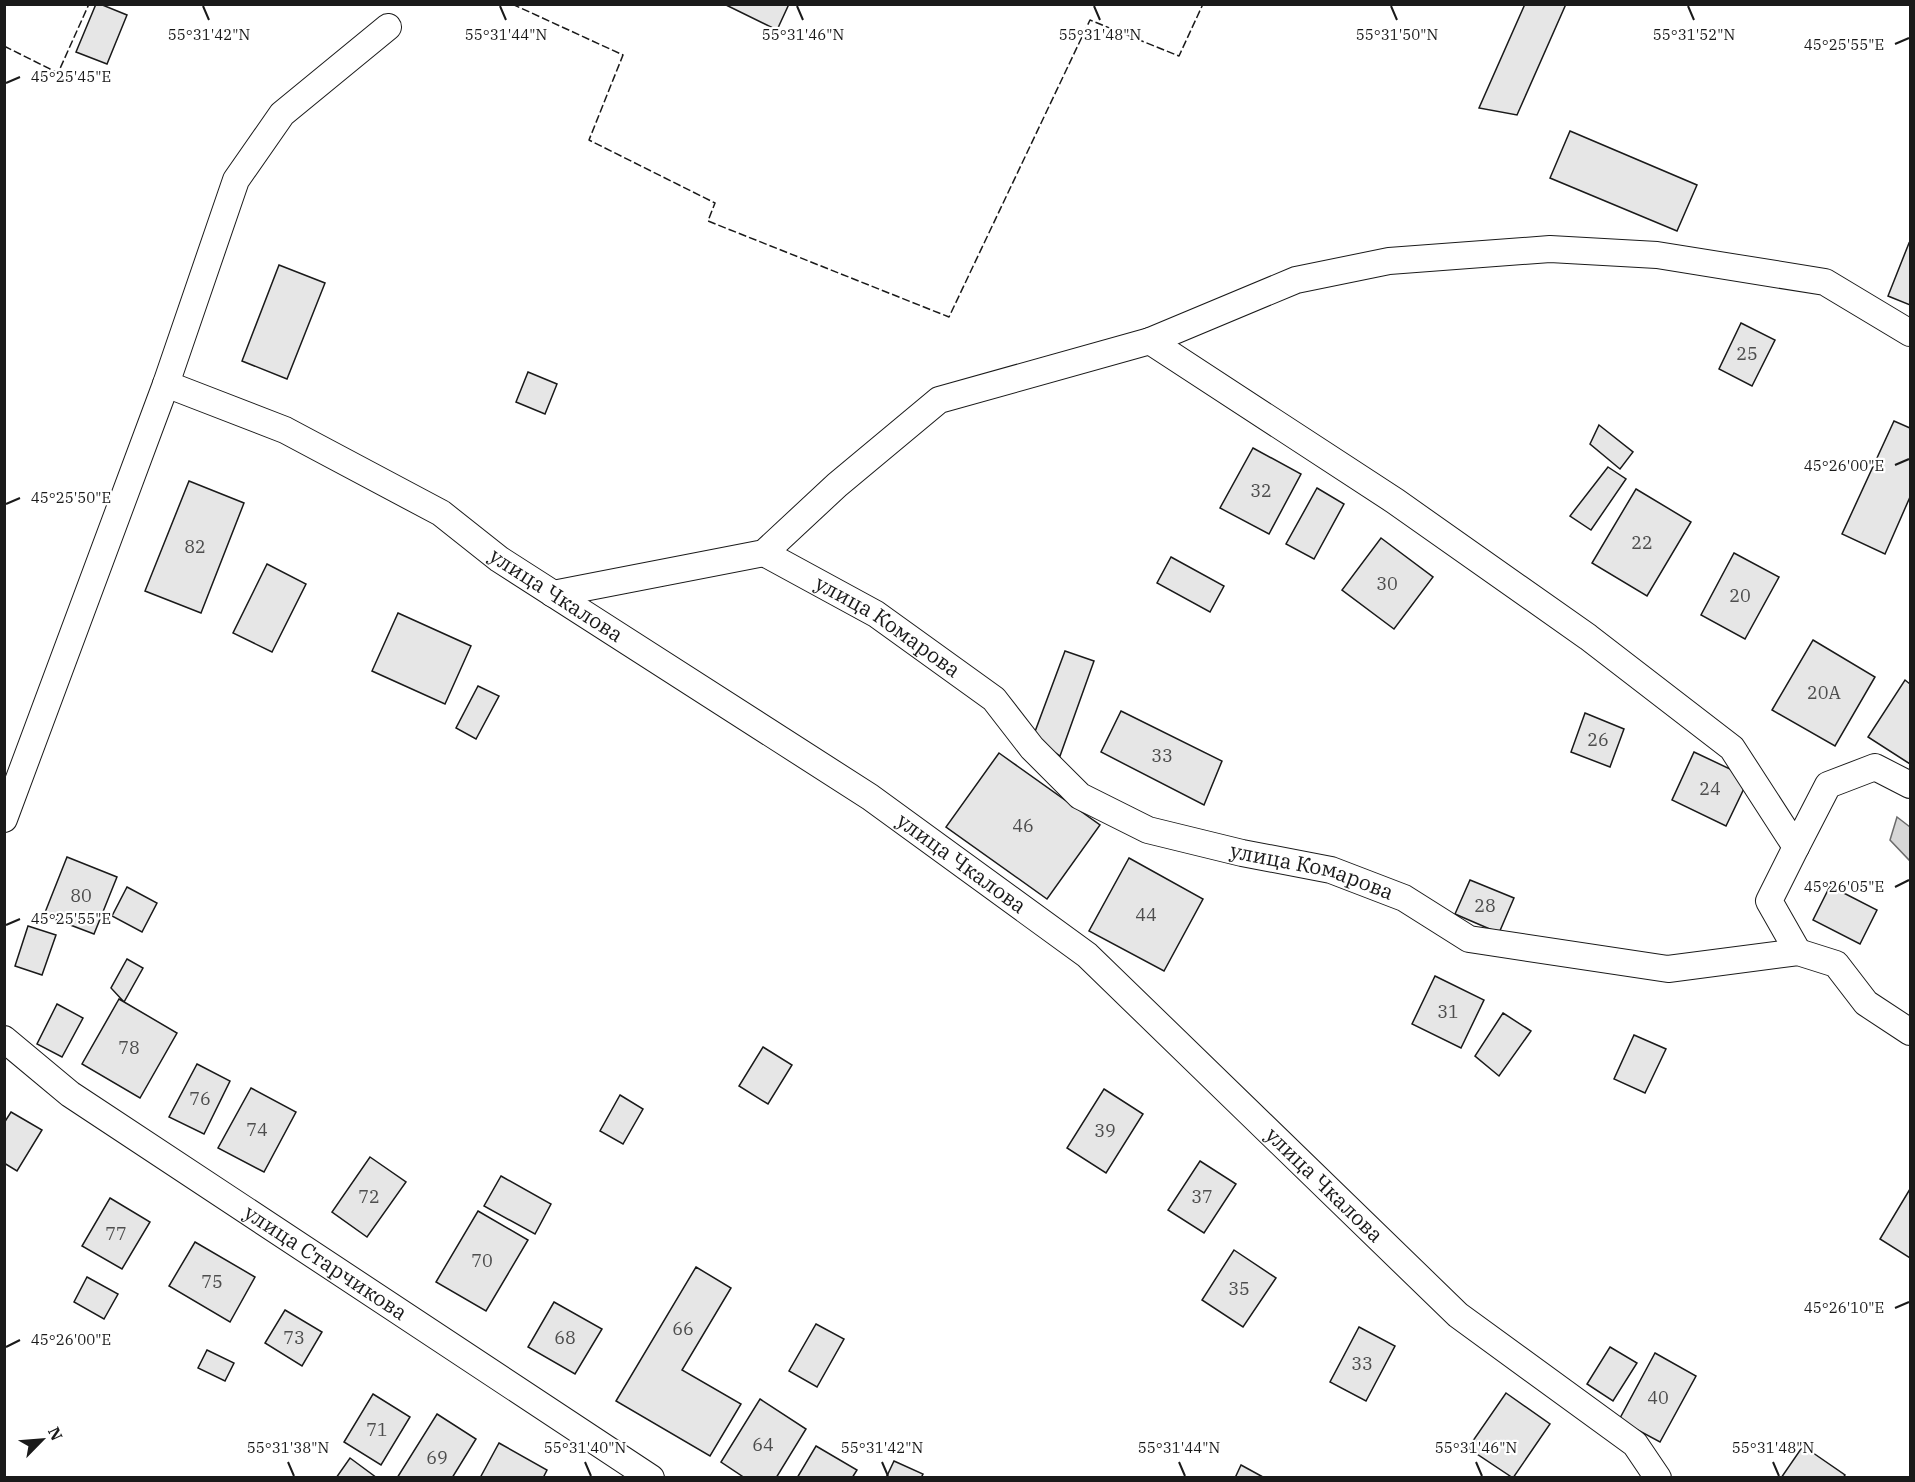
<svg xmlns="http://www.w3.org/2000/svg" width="1915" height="1482" viewBox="0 0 1915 1482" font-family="'IBM Plex Serif',serif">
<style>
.water{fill:#d7d7d7;stroke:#6a6a6a;stroke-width:1.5}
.building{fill:#e6e6e6;stroke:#1a1a1a;stroke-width:1.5}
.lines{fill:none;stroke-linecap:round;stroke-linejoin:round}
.street-casing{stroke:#1a1a1a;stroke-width:28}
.street{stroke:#fff;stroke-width:26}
.fence{stroke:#1a1a1a;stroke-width:1.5;stroke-dasharray:8 3;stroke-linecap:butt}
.ticks{fill:none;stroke:#1a1a1a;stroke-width:2}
.labels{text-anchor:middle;stroke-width:4.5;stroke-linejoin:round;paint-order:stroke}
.number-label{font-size:18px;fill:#4d4d4d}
.street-label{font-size:21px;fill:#1a1a1a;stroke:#fff}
.ticks-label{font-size:15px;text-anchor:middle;fill:#1a1a1a;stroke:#fff;stroke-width:4.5;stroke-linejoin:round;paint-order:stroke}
</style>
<rect width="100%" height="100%" fill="#fff"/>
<path class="water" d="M1897,817L1910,827V861L1890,840Z"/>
<g class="building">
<path d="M96,4H100L127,15L107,64L76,52Z"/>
<path d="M724,4H789L777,30Z"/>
<path d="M1525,4H1566L1517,115L1479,108Z"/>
<path d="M1570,131L1697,185L1677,231L1550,178Z"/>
<path d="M1909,243L1910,244V305L1888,296Z"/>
<path d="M279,265L325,283L287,379L242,361Z"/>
<path d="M1741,323L1775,340L1752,386L1719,369Z"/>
<path d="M528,372L557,384L545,414L516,402Z"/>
<path d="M1894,421L1910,428V497L1885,554L1842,534Z"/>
<path d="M1599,425L1633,452L1620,469L1590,444Z"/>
<path d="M1253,448L1301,474L1269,534L1220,508Z"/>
<path d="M1608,467L1626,479L1591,530L1570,516Z"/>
<path d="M189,481L244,503L201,613L145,591Z"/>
<path d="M1317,488L1344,504L1314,559L1286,544Z"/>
<path d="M1636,489L1691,522L1647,596L1592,563Z"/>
<path d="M1381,538L1433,577L1394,629L1342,590Z"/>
<path d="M1734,553L1779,577L1745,639L1701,615Z"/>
<path d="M1171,557L1224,586L1210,612L1157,583Z"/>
<path d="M267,564L306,584L272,652L233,633Z"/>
<path d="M398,613L471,646L445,704L372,671Z"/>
<path d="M1813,640L1875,677L1835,746L1772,710Z"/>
<path d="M1065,651L1094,661L1060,756L1033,737Z"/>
<path d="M1905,680L1910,684V764L1868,737Z"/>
<path d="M478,686L499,696L476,739L456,728Z"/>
<path d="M1121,711L1222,761L1204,805L1101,752Z"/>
<path d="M1585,713L1624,729L1610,767L1571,752Z"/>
<path d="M1694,752L1749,778L1726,826L1672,800Z"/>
<path d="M999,753L1100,825L1047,899L946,827Z"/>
<path d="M67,857L117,877L94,934L44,915Z"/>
<path d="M1129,858L1203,899L1164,971L1089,931Z"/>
<path d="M1470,880L1514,898L1499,933L1455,914Z"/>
<path d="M1830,886L1877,910L1860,944L1813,920Z"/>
<path d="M127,887L157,903L142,932L112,916Z"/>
<path d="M28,926L56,935L42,975L15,966Z"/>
<path d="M127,959L143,968L124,1002L111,988Z"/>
<path d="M1435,976L1484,1000L1461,1048L1412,1024Z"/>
<path d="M119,999L177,1033L140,1098L82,1064Z"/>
<path d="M57,1004L83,1018L62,1057L37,1044Z"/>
<path d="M1503,1013L1531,1031L1499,1076L1475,1056Z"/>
<path d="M1634,1035L1666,1049L1645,1093L1614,1079Z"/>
<path d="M763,1047L792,1065L768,1104L739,1086Z"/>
<path d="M197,1064L230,1081L204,1134L169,1117Z"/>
<path d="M251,1088L296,1112L264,1172L218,1148Z"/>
<path d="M1104,1089L1143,1114L1106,1173L1067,1148Z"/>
<path d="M620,1095L643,1109L623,1144L600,1131Z"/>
<path d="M11,1112L42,1130L17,1171L4,1163V1123Z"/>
<path d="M370,1157L406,1182L367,1237L332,1212Z"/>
<path d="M1200,1161L1236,1184L1204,1233L1168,1210Z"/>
<path d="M501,1176L551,1204L535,1234L484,1206Z"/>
<path d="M1910,1189V1258L1880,1239Z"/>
<path d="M110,1198L150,1222L122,1269L82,1246Z"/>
<path d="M478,1211L528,1240L486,1311L436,1282Z"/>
<path d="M195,1242L255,1277L230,1322L169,1286Z"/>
<path d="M1234,1250L1276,1278L1243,1327L1202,1300Z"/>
<path d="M696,1267L731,1288L682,1370L741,1404L710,1456L616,1401Z"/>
<path d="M87,1277L118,1294L104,1319L74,1302Z"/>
<path d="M554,1302L602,1329L575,1374L528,1347Z"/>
<path d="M285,1310L322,1332L302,1366L265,1343Z"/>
<path d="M816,1324L844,1339L817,1387L789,1371Z"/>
<path d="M1359,1327L1395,1346L1366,1401L1330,1382Z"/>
<path d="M1610,1347L1637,1363L1613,1401L1587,1384Z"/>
<path d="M207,1350L234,1363L225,1381L198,1368Z"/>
<path d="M1655,1353L1696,1376L1660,1442L1619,1420Z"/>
<path d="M1506,1393L1550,1424L1513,1478L1468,1448Z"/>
<path d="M373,1394L410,1417L381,1465L344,1442Z"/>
<path d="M760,1399L806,1429L776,1478H745L721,1462Z"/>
<path d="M437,1414L476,1439L452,1478H397Z"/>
<path d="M499,1443L547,1470L543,1478H480Z"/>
<path d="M816,1446L857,1470L852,1478H797Z"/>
<path d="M1803,1446L1845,1475L1843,1478H1781Z"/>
<path d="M350,1458L377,1478H336Z"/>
<path d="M894,1461L923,1474L921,1478H886Z"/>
<path d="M1241,1465L1263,1477V1478H1235Z"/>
</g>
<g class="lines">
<defs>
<g id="street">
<path d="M1150,341L1395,501L1588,637L1732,748L1796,847L1828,785L1875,767L1910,785"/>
<path id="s1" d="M166,384L285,430L441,513L499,559L870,797L1087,955L1458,1315L1635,1444L1658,1478"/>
<path id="s2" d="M764,553L876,614L994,699L1032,748L1080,796L1148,830L1242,853L1331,870L1404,898L1469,939L1668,969L1798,952L1836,964L1866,1003L1910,1032"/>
<path d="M553,594L764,553L837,485L939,400L1150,341L1296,280L1389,261L1550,249L1657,255L1825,282L1910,333"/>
<path d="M4,819L166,384L236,180L282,114L388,27"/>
<path d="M1796,847L1769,901L1798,952"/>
<path id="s3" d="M4,1039L70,1094L651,1478"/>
</g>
</defs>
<use href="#street" class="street-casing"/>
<use href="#street" class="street"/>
<g class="fence">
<path d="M512,4L623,55L589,140L715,203L708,221L949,317L1090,20L1179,56L1203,4"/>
<path d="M4,46L58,73L89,4"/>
</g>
</g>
<path class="ticks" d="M203,6L209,20M500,6L506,20M797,6L803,20M1094,6L1100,20M1391,6L1397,20M1688,6L1694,20M1895,44L1909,38M6,83L20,77M1895,465L1909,459M6,504L20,498M1895,887L1909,880M6,925L20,919M1895,1308L1909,1302M6,1347L20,1340M288,1462L294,1476M585,1462L591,1476M882,1462L888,1476M1179,1462L1185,1476M1476,1462L1482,1476M1773,1462L1779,1476"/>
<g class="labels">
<g class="number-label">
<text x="1747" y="360">25</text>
<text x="1261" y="497">32</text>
<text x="1642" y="549">22</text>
<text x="195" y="553">82</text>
<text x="1387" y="590">30</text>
<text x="1740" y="602">20</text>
<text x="1824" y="699">20А</text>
<text x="1598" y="746">26</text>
<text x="1162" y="762">33</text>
<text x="1710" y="795">24</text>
<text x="1023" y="832">46</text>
<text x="81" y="902">80</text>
<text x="1485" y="912">28</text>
<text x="1146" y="921">44</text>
<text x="1448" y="1018">31</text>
<text x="129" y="1054">78</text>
<text x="200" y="1105">76</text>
<text x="257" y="1136">74</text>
<text x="1105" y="1137">39</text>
<text x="369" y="1203">72</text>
<text x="1202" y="1203">37</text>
<text x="116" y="1240">77</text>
<text x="482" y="1267">70</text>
<text x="212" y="1288">75</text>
<text x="1239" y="1295">35</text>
<text x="683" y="1335">66</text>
<text x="294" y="1344">73</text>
<text x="565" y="1344">68</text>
<text x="1362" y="1370">33</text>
<text x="1658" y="1404">40</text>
<text x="377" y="1436">71</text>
<text x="763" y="1451">64</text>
<text x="437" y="1464">69</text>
</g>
<g class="street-label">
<text dy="7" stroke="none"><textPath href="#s1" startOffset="446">улица Чкалова</textPath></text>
<text dy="7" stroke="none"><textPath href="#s2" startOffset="144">улица Комарова</textPath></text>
<text dy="7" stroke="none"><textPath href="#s1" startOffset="932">улица Чкалова</textPath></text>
<text dy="7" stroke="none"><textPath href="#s2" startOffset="648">улица Комарова</textPath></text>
<text dy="7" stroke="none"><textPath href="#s1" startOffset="1418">улица Чкалова</textPath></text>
<text dy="7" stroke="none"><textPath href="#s3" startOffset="392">улица Старчикова</textPath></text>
</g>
</g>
<g class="ticks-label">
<text x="209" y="40">55°31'42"N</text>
<text x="506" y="40">55°31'44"N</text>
<text x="803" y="40">55°31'46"N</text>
<text x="1100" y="40">55°31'48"N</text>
<text x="1397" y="40">55°31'50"N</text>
<text x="1694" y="40">55°31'52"N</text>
<text x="1844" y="50">45°25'55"E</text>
<text x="71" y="82">45°25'45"E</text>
<text x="1844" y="471">45°26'00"E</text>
<text x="71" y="503">45°25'50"E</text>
<text x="1844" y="892">45°26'05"E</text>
<text x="71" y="924">45°25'55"E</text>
<text x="1844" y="1313">45°26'10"E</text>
<text x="71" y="1345">45°26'00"E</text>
<text x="882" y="1453">55°31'42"N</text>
<text x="1179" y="1453">55°31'44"N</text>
<text x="1476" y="1453">55°31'46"N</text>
<text x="1773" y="1453">55°31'48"N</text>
<text x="288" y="1453">55°31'38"N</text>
<text x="585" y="1453">55°31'40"N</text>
</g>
<rect width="1915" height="1482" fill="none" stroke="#1a1a1a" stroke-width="12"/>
<g transform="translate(42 1440) rotate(65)" stroke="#ffffff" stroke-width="4.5" paint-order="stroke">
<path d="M0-4.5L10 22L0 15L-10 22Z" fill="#1a1a1a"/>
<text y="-9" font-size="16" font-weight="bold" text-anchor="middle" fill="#1a1a1a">N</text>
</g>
</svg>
